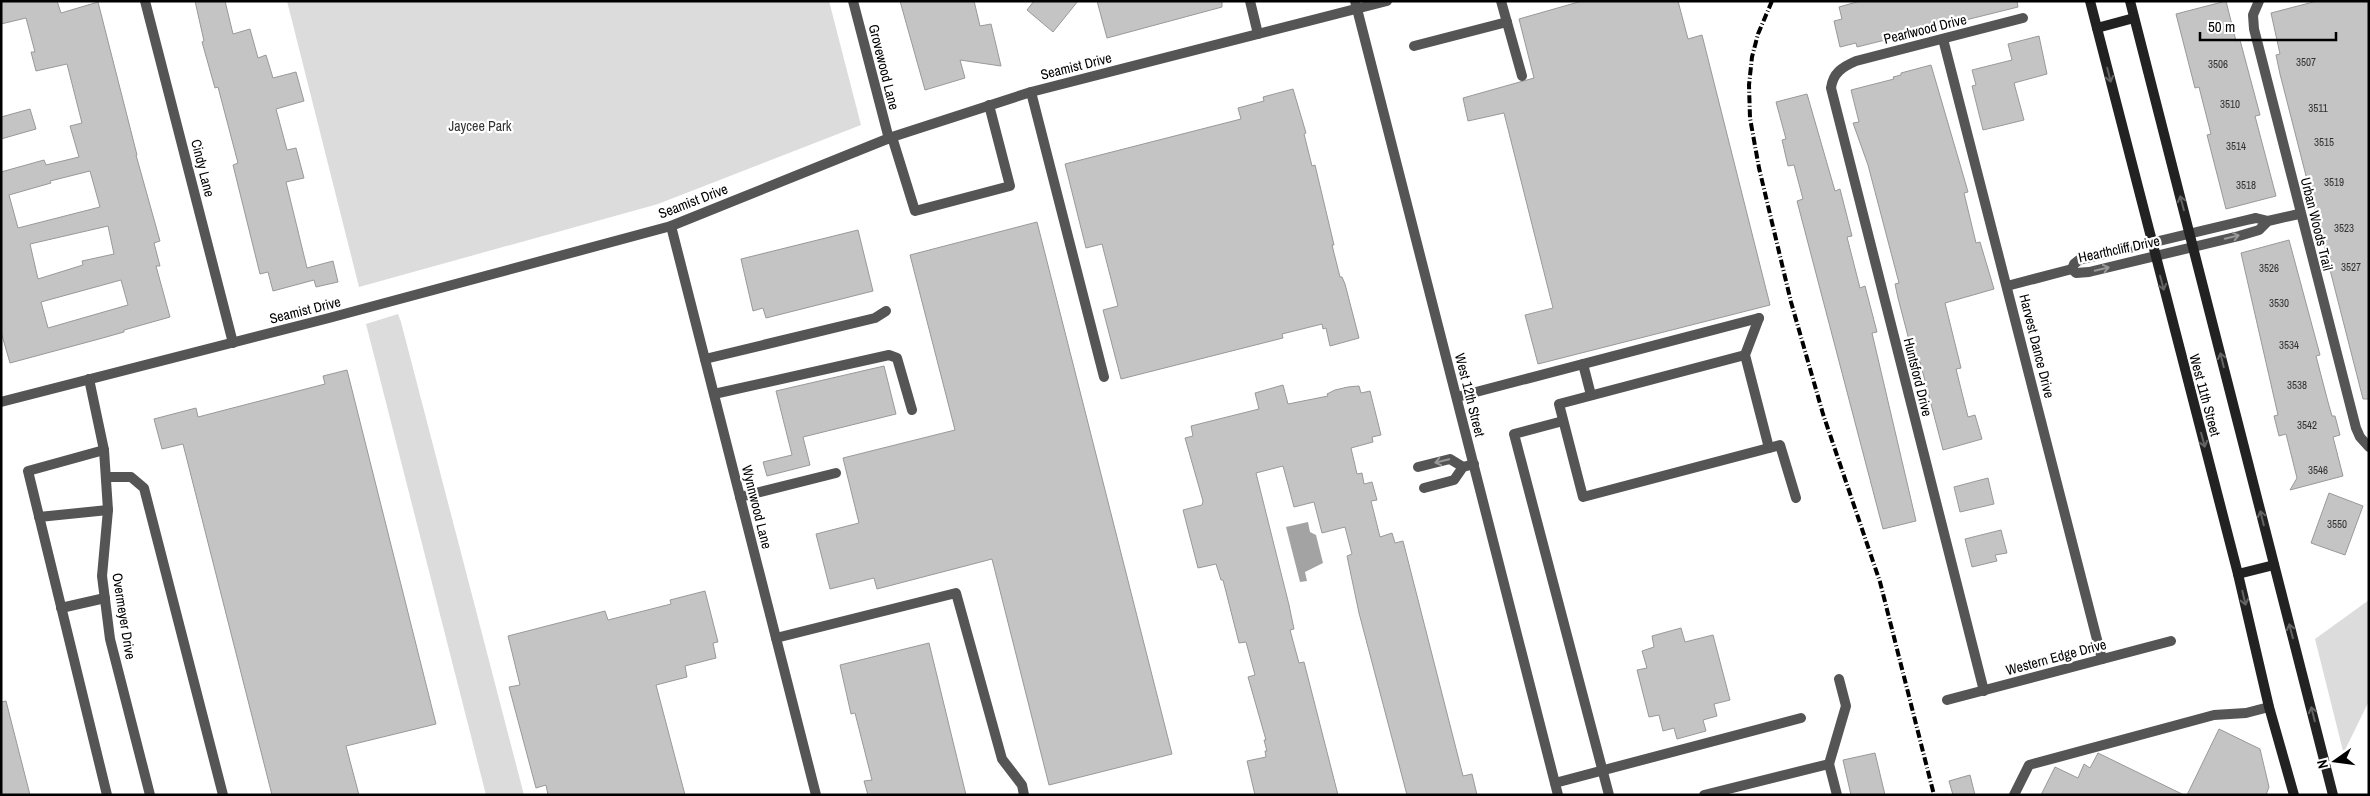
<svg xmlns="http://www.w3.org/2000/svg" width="2370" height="796" viewBox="0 0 2370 796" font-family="'Archivo Narrow',sans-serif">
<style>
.green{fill:#dcdcdc}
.water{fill:#a3a3a3}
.building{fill:#c4c4c4;stroke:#999;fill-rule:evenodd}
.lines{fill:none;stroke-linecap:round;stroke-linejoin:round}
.service{stroke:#555;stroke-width:10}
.minor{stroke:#555;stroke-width:10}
.tertiary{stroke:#555;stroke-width:10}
.secondary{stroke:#222;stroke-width:10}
.rail{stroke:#000;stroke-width:4;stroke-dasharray:8 2.5 1 2.5;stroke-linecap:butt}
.oneway{stroke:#646464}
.oneway2{stroke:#999}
.labels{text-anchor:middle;stroke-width:4.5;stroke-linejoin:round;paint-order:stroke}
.number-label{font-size:11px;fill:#313131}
.street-label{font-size:14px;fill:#000;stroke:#fff}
.park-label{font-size:14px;fill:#333;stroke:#fff}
</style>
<rect width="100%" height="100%" fill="#fff"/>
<g class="green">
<path d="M287,1H829L861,125L658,204L359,287Z"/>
<path d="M398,314L401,322L524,795H486L366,324Z"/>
<path d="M2369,600V701L2345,750L2343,751L2315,639Z"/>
</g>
<path class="water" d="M1308,522L1310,532L1316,535L1323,563L1305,572L1307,581L1300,582L1286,527Z"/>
<g class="building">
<path d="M1,1H57L61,13L98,2L137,155H136L160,241L154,243L160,266H156L170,317L124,330V332L99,339L10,363L1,332V172L44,160L46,165L79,157L70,126L82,123L67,64L36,71L31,52H35L26,18L1,24ZM90,171L100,207L18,228L9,195L51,183L50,181ZM108,226L114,254L82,261L83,265L38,279L30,244ZM121,280L128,305L48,328L41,302Z"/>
<path d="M195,1H225L233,34L250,29L258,58L266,55L273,78L296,72L304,101L276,109L287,150L296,148L304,178L286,182L307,268L333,261L338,282L316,287L314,280L273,291L268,272L260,274L233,165L238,163L218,87L215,88L202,42L204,41Z"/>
<path d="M900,1H974L980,26L991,24L1001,66L960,60L965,78L925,90Z"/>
<path d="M1034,1H1078L1053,32L1027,10Z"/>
<path d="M1097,1H1222V7L1107,38Z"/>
<path d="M1582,1H1678L1688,39L1702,35L1770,305L1538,364L1525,315L1553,308L1504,113L1468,121L1463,98L1534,78L1519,19Z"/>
<path d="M1860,1H2017L2018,7L1857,47L1856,43L1840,47L1834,21L1842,19L1839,7Z"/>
<path d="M2226,1L2236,41L2240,40L2260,115L2255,116L2276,196L2226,209L2207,135L2211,134L2199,87L2195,88L2176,14Z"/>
<path d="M2317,1H2369V399H2363L2280,74L2276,55L2280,54L2271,13Z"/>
<path d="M2039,36L2047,74L2014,83L2024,120L1983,130L1972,86L1976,85L1972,70L2012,60L2008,44Z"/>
<path d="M1931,65L1964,178L1968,192L1964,193L1976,243L1980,242L1994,289L1945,303L1961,368L1956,369L1968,417L1975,415L1982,439L1943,450L1924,377L1920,362L1915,363L1898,298L1895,284L1899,283L1868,165L1853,123L1859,122L1851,90L1894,79L1893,77L1901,75V73Z"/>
<path d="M1293,89L1306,133L1304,134L1312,166L1315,165L1334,245H1332L1340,277H1342L1345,284L1359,338L1330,346L1326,328L1323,329L1322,324L1282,334L1283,338L1121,379L1103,310L1118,306L1102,244L1086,248L1065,164L1241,119L1238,108L1264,101L1263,97Z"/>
<path d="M1807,94L1835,191L1840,189L1852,236L1847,237L1860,288L1865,286L1877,332L1872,333L1916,521L1883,529L1797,201L1803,199L1794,165L1788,166L1782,140L1786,139L1776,102Z"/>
<path d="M30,109L36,129L1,139V117Z"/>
<path d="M1037,222L1172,754L1049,785L992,559L877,589L874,578L830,589L816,534L859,523L843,458L955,430L910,255Z"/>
<path d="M858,230L873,291L766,318L763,308L753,311L741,259Z"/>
<path d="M2289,240L2320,355L2316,356L2328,402L2332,416H2335L2340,435L2333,437L2343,476L2290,490L2297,478L2286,434L2279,436L2274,416L2278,415L2241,253Z"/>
<path d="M884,366L896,414L803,437L810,465L767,476L763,462L792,455L776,391Z"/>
<path d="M347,370L436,724L346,746L359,795H272L183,444L162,449L154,419L196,408L198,417L325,384L323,376Z"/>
<path d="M1283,385L1288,404L1328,396L1327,394L1335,390L1348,387L1359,386L1361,393L1370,391L1381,435L1372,437L1373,442L1351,448L1357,474L1362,473L1364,484L1372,482L1377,500L1371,501L1380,537L1392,533L1395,543L1403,541L1463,776L1472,774L1477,795H1407L1359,613L1347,556L1352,554L1345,527L1322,533L1314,502L1294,507L1283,466L1256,473L1289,605L1294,629L1290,630L1299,663L1304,662L1338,795H1255L1247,761L1266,757L1265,751H1267L1264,740H1266L1248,677L1255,675L1246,642L1239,643L1223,580H1221L1216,564L1198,568L1183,510L1202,505L1203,501L1185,438L1193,436L1191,426L1259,409L1255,393Z"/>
<path d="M1988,478L1994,504L1960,512L1954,487Z"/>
<path d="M2329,493L2363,506L2345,555L2311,543Z"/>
<path d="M2001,530L2007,553L1995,555L1997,561L1972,567L1965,539Z"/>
<path d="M705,591L718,642L713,643L716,658L685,666L687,677L656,685L685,795H548L546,785L536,788L509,687L520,685L508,636L605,611L608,620L671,604L670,600Z"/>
<path d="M1681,628L1685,642L1713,635L1730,700L1714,704L1717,716L1703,720L1706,731L1677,739L1674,728L1663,731L1659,715L1649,717L1637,670L1647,668L1642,651L1654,647L1652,636Z"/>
<path d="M929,643L966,795H868L864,781L872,780L855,713L851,714L840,665Z"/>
<path d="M6,701L30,795H1V702Z"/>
<path d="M2219,729L2260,749L2269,787L2266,795H2187Z"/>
<path d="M1875,753L1885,795H1851L1843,760Z"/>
<path d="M2098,753L2184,795H2041L2055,767L2078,778L2084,764L2090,768Z"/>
<path d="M1970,775L1975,795H1953L1949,781Z"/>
</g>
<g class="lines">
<g class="service">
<path d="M1501,1L1522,76"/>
<path d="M1414,46L1507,22"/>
<path d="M1031,92L1104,377"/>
<path d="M892,137L915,211L1010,186L989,105"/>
<path d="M1759,318L1745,355L1769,448"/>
<path d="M1745,355L1559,404L1583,497L1780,445L1796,498"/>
<path d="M705,359L875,318L886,311"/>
<path d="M1583,364L1591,395"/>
<path d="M714,394L889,355L897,358L912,410"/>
<path d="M1457,397L1759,318"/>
<path d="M1563,421L1514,434L1609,795"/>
<path d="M104,450L28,471L107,795"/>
<path d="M1418,467L1450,459L1463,467"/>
<path d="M106,477H131L144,488L223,795"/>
<path d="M1424,488L1454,480L1463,467L1474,464"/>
<path d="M740,497L836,473"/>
<path d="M39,517L108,510"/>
<path d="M61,608L105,598"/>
<path d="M776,638L956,593L1002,759L1022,785L1024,795"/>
<path d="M1829,764L1837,795"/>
<path d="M1555,783L1801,718"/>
<path d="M1704,795L1829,764L1846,706L1839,679"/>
<path d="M2014,795L2029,765L2214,715L2246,713L2269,707"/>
</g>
<g class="minor">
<path d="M145,1L233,343"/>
<path d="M853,1L889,139"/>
<path d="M1250,1L1258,34"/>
<path d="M2259,1L2253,15L2254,29L2356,428L2360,437L2369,447"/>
<path d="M1943,39L2102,659"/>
<path d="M2268,221L2259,230L2239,236L2089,272L2076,273L2072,269L2074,264L2079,260L2247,220L2256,218L2268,221L2299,214"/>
<path d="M671,226L816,795"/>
<path d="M2007,286L2072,269"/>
<path d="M89,379L104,450L108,510L102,576L110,639L150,795"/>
<path d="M1984,691L1831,88C1833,73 1842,67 1856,61L2023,18"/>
<path d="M1947,700L2171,641"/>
</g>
<g class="tertiary">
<path d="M1355,1L1558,795"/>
<path d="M1,402L329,318L671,226L892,137L1031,92L1387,1"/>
</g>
<g class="secondary">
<path d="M2090,1L2238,574L2269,707L2294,795"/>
<path d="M2130,1L2333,795"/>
<path d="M2097,28L2134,18"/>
<path d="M2238,574L2274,565"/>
</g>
<path class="rail" d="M1772,1L1758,34L1752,57L1749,85L1750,118L1759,168L1791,302L1823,414L1880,582L1934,795"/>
</g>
<defs><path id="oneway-shaft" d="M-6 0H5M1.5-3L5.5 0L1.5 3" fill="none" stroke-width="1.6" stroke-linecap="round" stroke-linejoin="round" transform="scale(1.25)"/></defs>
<g class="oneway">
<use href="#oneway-shaft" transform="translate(2109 75) rotate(76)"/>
<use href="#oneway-shaft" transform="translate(2182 203) rotate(-105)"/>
<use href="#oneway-shaft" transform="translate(2162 283) rotate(75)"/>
<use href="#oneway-shaft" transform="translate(2222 360) rotate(-104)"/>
<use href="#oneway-shaft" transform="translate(2203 440) rotate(75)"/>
<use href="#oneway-shaft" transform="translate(2262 518) rotate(-104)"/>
<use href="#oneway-shaft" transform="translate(2244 598) rotate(77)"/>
<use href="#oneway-shaft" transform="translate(2291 631) rotate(-105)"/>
<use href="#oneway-shaft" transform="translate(2313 714) rotate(-104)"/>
</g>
<g class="oneway2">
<use href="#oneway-shaft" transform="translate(2232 237) rotate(-14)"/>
<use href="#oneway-shaft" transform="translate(2102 269) rotate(-14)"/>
<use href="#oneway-shaft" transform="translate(1442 461) rotate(166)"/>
</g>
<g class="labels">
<g class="number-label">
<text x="2306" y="66">3507</text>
<text x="2218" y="68">3506</text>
<text x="2230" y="108">3510</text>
<text x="2318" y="112">3511</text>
<text x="2324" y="146">3515</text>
<text x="2236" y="150">3514</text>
<text x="2334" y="186">3519</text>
<text x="2246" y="189">3518</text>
<text x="2344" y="232">3523</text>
<text x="2351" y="271">3527</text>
<text x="2269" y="272">3526</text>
<text x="2279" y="307">3530</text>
<text x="2289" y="349">3534</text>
<text x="2297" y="389">3538</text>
<text x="2307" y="429">3542</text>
<text x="2318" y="474">3546</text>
<text x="2337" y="528">3550</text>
</g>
<g class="street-label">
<text transform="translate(1925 29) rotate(-14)" y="5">Pearlwood Drive</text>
<text transform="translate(1076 66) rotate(-14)" y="5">Seamist Drive</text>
<text transform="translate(884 67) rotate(76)" y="5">Grovewood Lane</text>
<text transform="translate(203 168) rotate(76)" y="5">Cindy Lane</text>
<text transform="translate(693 201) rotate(-21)" y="5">Seamist Drive</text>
<text transform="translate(2317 224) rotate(76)" y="5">Urban Woods Trail</text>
<text transform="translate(2119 249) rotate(-12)" y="5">Hearthcliff Drive</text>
<text transform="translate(305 310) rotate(-14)" y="5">Seamist Drive</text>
<text transform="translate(2037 346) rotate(76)" y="5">Harvest Dance Drive</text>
<text transform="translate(1918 377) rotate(76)" y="5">Huntsford Drive</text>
<text transform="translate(1470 395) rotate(76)" y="5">West 12th Street</text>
<text transform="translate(2205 395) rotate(75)" y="5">West 11th Street</text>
<text transform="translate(757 507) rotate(76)" y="5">Wynnwood Lane</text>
<text transform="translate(124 616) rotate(81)" y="5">Overmeyer Drive</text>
<text transform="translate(2056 657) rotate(-15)" y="5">Western Edge Drive</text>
</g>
<g class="park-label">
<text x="480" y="131">Jaycee Park</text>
</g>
</g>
<rect width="2370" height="796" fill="none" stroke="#000000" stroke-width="5"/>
<g transform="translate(2335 761) rotate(256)" stroke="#ffffff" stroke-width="4" paint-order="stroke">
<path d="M0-4L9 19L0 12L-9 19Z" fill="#000000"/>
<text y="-8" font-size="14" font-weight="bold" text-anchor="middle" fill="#000000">N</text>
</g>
<path d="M2200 32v8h136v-8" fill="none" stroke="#000000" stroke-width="2.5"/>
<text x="2208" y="32" font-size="15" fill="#000000" stroke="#ffffff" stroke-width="4" paint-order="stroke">50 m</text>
</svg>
